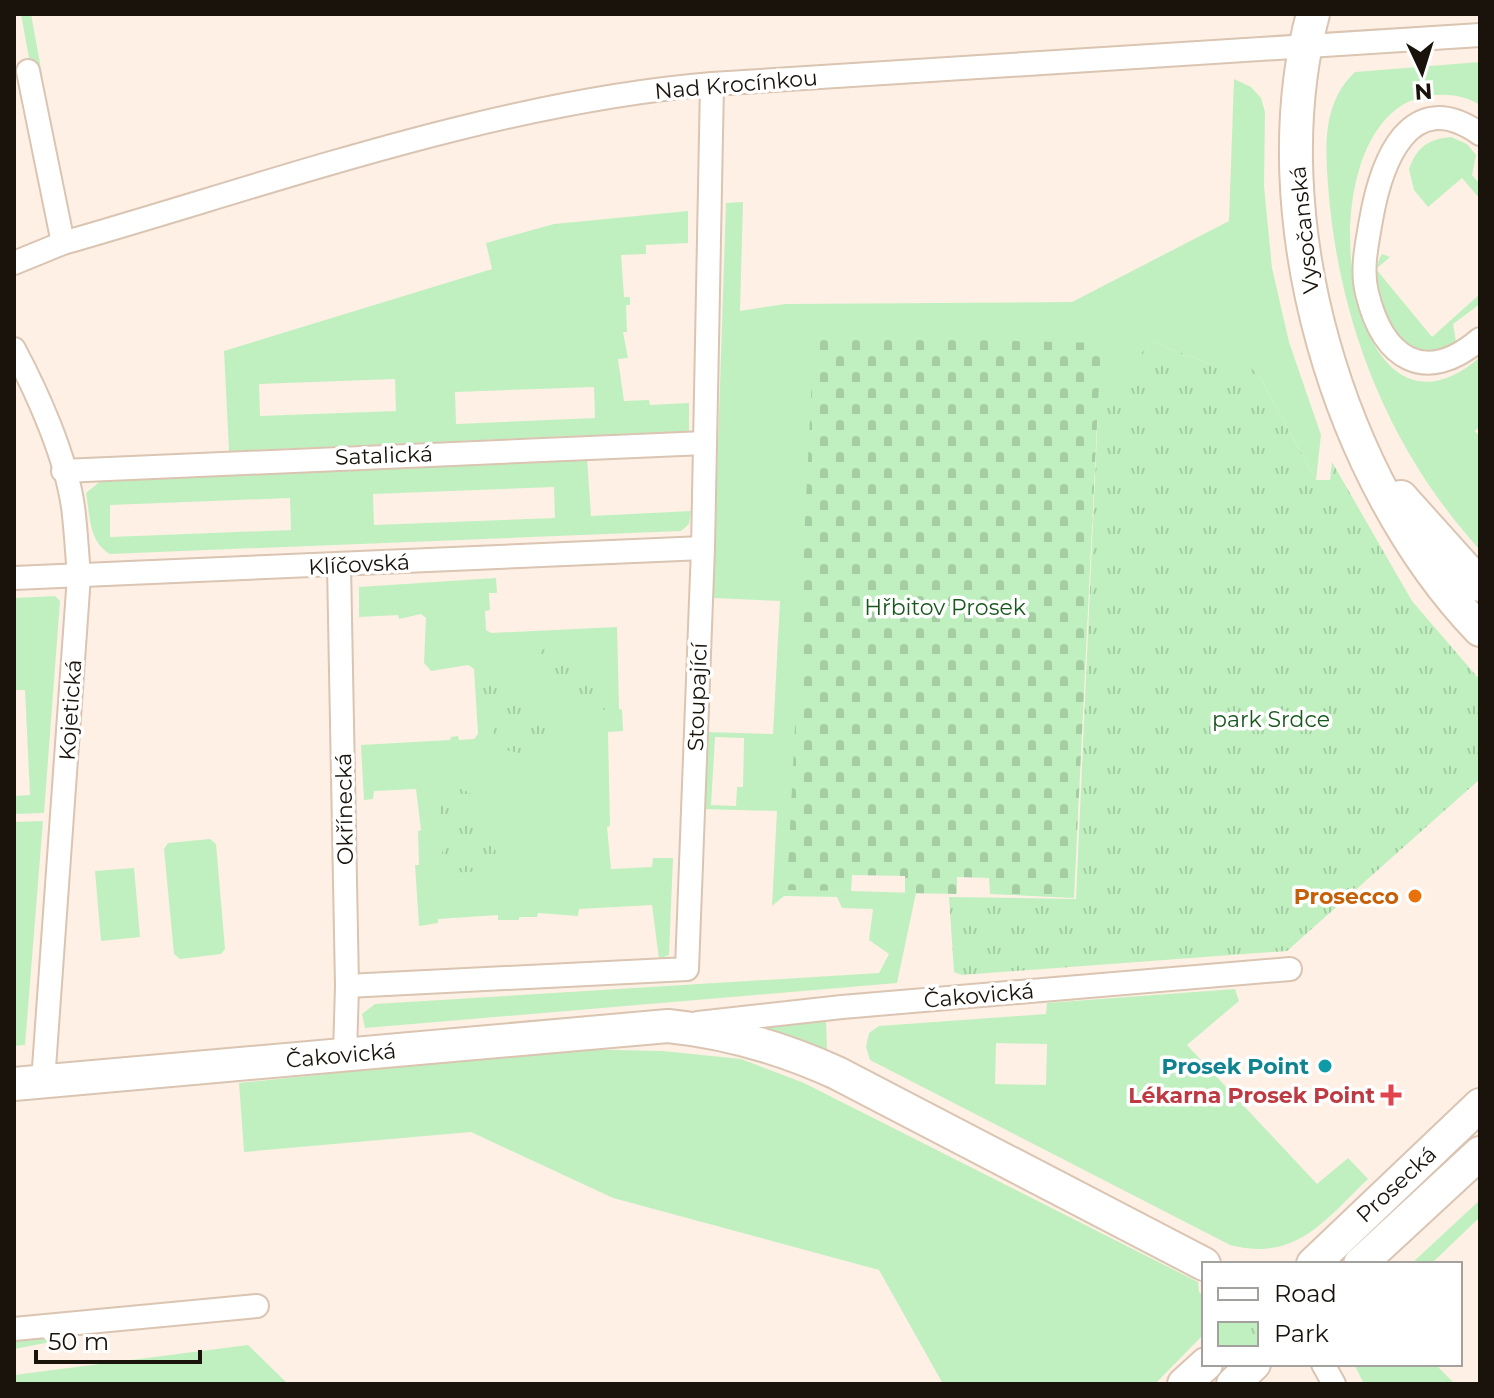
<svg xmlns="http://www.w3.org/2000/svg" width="1494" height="1398" viewBox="0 0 1494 1398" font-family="Montserrat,sans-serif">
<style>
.grass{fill:#c0f0c0;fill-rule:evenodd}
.cemetery{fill:url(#cemetery-stones)}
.park{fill:url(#park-tufts)}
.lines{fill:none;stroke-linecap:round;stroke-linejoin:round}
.minor-casing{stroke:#dac4b2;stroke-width:26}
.secondary-casing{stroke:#dac4b2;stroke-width:36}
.minor{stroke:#fff;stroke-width:22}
.secondary{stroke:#fff;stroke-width:32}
.food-dot{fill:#e8710a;stroke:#fff;stroke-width:3}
.culture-dot{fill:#0f9aa8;stroke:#fff;stroke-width:3}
.health-dot{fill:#e0444e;stroke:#fff;stroke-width:3}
.labels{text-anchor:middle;stroke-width:7;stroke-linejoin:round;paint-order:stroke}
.street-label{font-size:22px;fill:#1a130c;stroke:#fff}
.park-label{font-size:22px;fill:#17581d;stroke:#fff}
.food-label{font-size:22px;font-weight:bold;fill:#c56008;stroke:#fff;text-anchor:end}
.culture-label{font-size:22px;font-weight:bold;fill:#0d838f;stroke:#fff;text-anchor:end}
.health-label{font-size:22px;font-weight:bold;fill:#be3a42;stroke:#fff;text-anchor:end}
</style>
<defs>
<pattern id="cemetery-stones" width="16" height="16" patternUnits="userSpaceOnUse" patternTransform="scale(2)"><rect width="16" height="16" fill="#c0f0c0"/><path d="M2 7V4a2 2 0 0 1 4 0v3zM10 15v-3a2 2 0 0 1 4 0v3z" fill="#a4cda4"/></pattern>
<pattern id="park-tufts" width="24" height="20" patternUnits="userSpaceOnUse" patternTransform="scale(2)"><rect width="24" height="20" fill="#c0f0c0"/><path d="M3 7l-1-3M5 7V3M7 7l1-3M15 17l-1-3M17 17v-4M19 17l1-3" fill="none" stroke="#a4cda4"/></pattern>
</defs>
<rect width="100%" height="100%" fill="#fef0e5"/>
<g class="grass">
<path d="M21,14H31L43,80L31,69Z"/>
<path d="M1480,62V105C1464,95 1445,93 1427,96C1298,117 1342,478 1480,357V426L1475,431L1480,437V550C1388,449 1338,321 1328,185C1325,144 1323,102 1355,72Z"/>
<path d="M1234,79L1251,87L1261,98L1265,112L1264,186L1272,268L1289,342L1321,435L1316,480L1258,374L1238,359L1210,364L1151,341L787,889L916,893L897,983L365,1028L362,1014L375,1004L879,973L889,954L869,940L873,909L842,908L837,897L784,896L772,906L777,811L703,809L706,732L773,734L780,601L713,598L726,203L743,202L740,311L785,304L1072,302L1229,221ZM715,737L744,738L743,787H737L736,806L711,805Z"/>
<path d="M1451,137L1467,144L1476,155L1472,175L1480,184V199L1462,178L1428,207L1414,190L1409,169C1417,147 1428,139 1451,137Z"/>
<path d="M688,211V243L646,245V254L621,255L624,297H630V305H626L627,332H623L628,358L618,359L624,401L649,400L650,405L689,403V431L229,451L224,351L492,269L486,243L554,224ZM395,379L396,411L260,416L259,384ZM594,387L595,418L456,424L455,392Z"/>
<path d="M1382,254L1390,257L1376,269L1432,337L1480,294V304L1453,324L1456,342L1453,347C1438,351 1425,353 1411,345C1388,332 1367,276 1382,254Z"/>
<path d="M587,458L591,516L691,511L689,524L681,531L110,554C89,542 90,516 86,493L103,479ZM554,487L555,518L374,525L373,494ZM290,498L291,530L110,537V505Z"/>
<path d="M496,578L497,593H489L490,610L485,611L486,630L491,633L617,627L619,709L622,710L623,731L608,732L610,826L607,827L611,869L652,867L653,858H673L669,955L659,959L652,905L579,909L578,916L538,913L537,917H519V920H498V915L438,919V923L419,926L415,865H419L418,831L421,830L416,789L374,791L373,799L364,800L361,745L450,740L451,737L458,736L459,740L474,739L478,734L474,669L468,665L431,671L424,663L426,618L421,614L399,619L398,615L359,617V587Z"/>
<path d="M55,596L60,601L44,813L14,814V796L30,795L25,690H14V598Z"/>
<path d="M43,821L25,1045L14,1046V822Z"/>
<path d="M210,839L216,844L225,949L221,954L180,959L174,954L164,849L168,843Z"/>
<path d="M134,868L140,937L101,941L95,871Z"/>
<path d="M1235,989L1239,1001L1187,1045L1317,1184L1348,1158L1368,1179C1324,1221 1296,1262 1230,1245L870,1060L866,1047L869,1033L879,1026L1046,1014L1047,1003ZM996,1043L1047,1044L1046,1085L995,1084Z"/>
<path d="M826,1019L827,1051L765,1027Z"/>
<path d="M569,1049L663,1051L741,1059L804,1083L1198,1282L1199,1292L1204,1297V1334L1155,1384H943L879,1270L613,1198L471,1132L244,1152L239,1083Z"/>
<path d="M1480,1200V1217L1431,1264H1411Z"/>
<path d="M72,1338L14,1349V1340Z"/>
<path d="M248,1345L288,1384H14V1375Z"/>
<path d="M1354,1364H1435L1455,1384H1364Z"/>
</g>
<path class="cemetery" d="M814,336L1101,343L1074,898L990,894L989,878L957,877V894L905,893V876L852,875L851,891L787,890Z"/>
<g class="park">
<path d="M1151,341L1210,364L1238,358L1258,374L1316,480H1330L1332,462L1412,601L1480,680V779L1287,951L962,975L954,972L949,897L1076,899L1098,411Z"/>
<path d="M558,645L571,647C583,663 591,679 604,693C608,709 604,717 589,722L572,715L567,697L541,678L536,658L541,650Z"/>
<path d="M498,669L512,675C522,708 564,697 544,744L527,755L501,749L490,724L495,705L479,687L489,671Z"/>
<path d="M461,789L470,793L504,870L449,873C436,858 443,850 449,835L439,819L440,799L446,792Z"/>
</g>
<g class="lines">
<defs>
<g id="minor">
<path d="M28,71L63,243"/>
<path d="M1480,134C1409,84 1381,163 1371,220C1367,244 1361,269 1367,293C1383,359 1425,386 1480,339"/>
<path d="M14,263L63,243C273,183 495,102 712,84L1480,35"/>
<path d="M14,349C38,394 66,457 73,507C76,530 77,553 79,576L43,1082"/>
<path d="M63,471L705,443"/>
<path d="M339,565L347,986L345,1054"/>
<path d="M14,578L703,548"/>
<path d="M347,986L687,969L703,548L712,84"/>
<path d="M698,1023L842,1007L1290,969"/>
<path d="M14,1329L257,1306"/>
<path d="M1323,1364L1334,1384"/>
</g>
<g id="secondary">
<path d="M1313,14C1259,215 1338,482 1480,630"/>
<path d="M1401,497L1480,585"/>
<path d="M14,1084L668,1026C728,1032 782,1048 837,1073L1204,1264"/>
<path d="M1313,1264L1480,1105"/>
<path d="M1360,1264L1480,1153"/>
<path d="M1184,1384L1206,1364"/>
<path d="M1233,1384L1254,1364"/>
</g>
</defs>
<use href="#minor" class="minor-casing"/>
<use href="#secondary" class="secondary-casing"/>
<use href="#minor" class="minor"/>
<use href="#secondary" class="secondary"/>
</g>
<circle class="food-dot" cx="1415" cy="896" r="8"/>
<circle class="culture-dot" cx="1325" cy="1066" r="8"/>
<path class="health-dot" d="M1387 1083h8v8h8v8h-8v8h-8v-8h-8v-8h8z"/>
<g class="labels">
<g class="street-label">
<text transform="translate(736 84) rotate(-5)" y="8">Nad Krocínkou</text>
<text transform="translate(1304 230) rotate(-96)" y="8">Vysočanská</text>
<text transform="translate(384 455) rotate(-2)" y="8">Satalická</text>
<text transform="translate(359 564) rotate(-3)" y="8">Klíčovská</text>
<text transform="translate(697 697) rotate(-88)" y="8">Stoupající</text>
<text transform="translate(70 710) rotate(-86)" y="8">Kojetická</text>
<text transform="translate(344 809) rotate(-91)" y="8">Okřínecká</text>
<text transform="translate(979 995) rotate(-5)" y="8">Čakovická</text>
<text transform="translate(341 1055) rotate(-5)" y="8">Čakovická</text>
<text transform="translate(1396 1184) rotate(-43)" y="8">Prosecká</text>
</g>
<g class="park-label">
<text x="945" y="615">Hřbitov Prosek</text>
<text x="1271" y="727">park Srdce</text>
</g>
<g class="food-label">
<text x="1399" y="904">Prosecco</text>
</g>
<g class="culture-label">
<text x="1309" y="1074">Prosek Point</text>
</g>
<g class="health-label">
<text x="1375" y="1103">Lékarna Prosek Point</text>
</g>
</g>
<rect width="1494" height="1398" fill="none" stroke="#1a130c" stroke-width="32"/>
<rect x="1202" y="1262" width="260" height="104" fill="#ffffff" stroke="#a3a19e" stroke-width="2"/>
<rect x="1218" y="1288" width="40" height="12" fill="#ffffff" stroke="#a3a19e" stroke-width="2"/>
<text x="1274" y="1302" font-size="24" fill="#1a130c">Road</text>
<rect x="1218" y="1322" width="40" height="24" fill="url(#park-tufts)" stroke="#a3a19e" stroke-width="2"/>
<text x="1274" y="1342" font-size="24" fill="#1a130c">Park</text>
<g transform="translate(1422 72) rotate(176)" stroke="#ffffff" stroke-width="6" paint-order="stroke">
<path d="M0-6L14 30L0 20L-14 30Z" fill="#1a130c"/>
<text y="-12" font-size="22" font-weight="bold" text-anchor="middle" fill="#1a130c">N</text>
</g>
<path d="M36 1350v12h164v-12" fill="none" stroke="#1a130c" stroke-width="4"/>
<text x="48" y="1350" font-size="24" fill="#1a130c" stroke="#ffffff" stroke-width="6" paint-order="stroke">50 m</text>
</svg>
